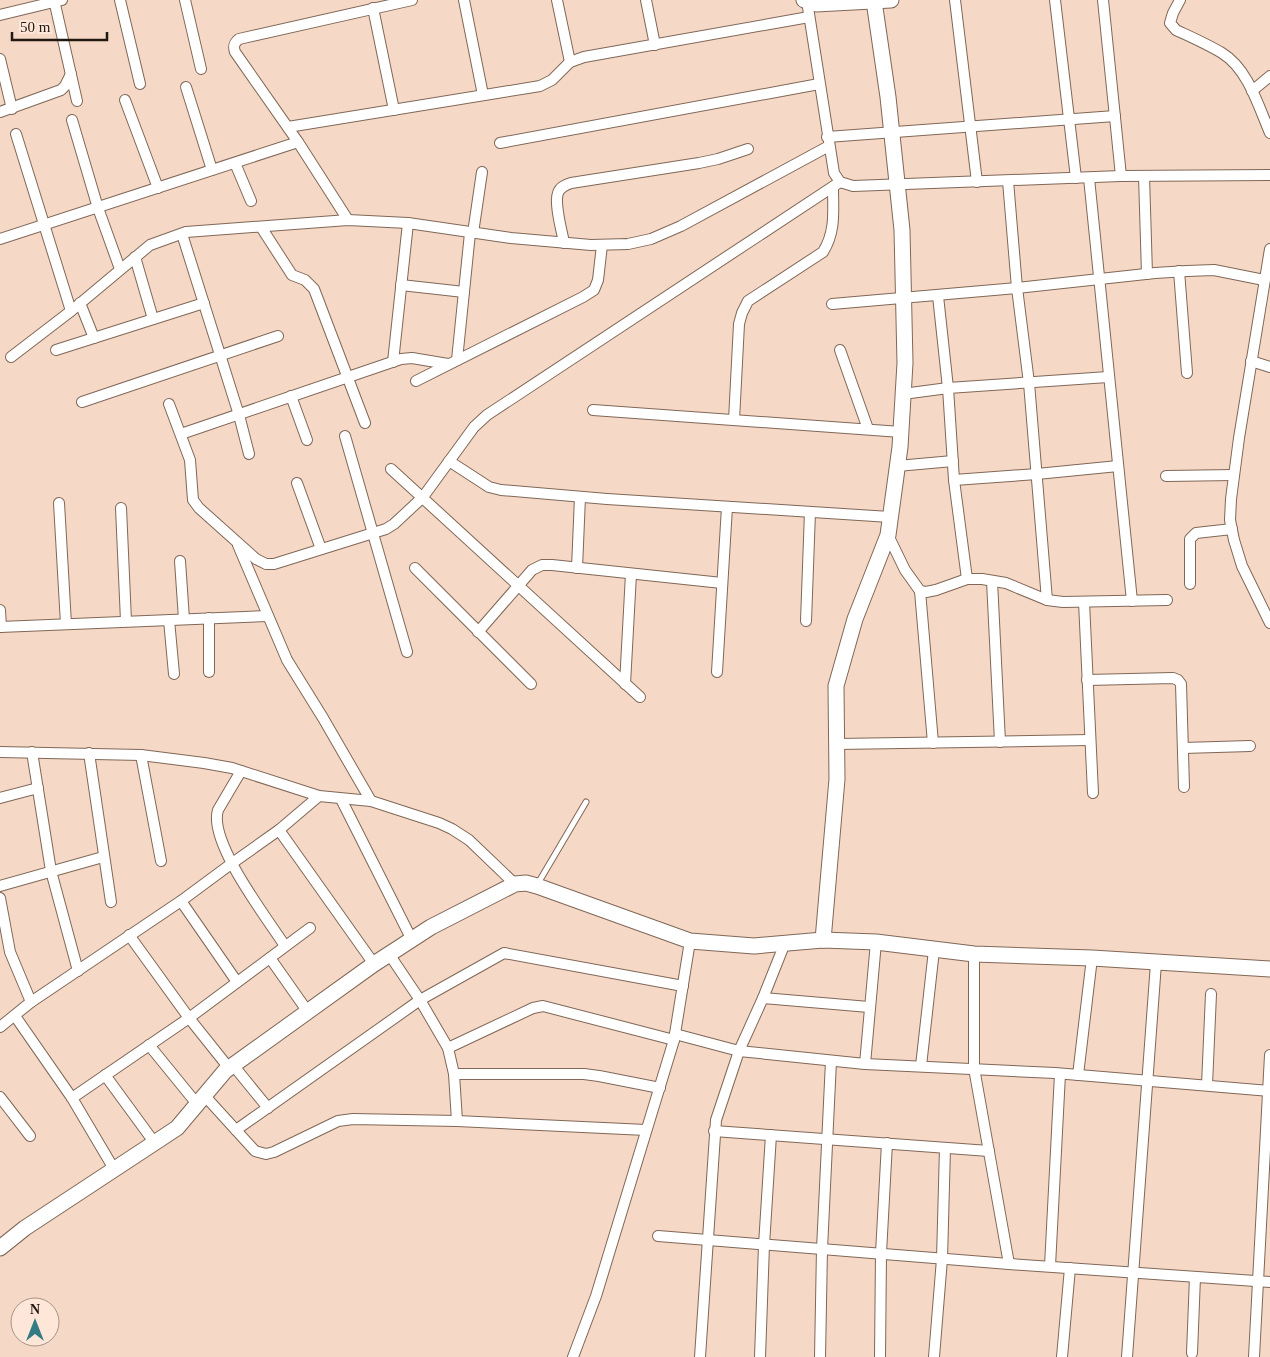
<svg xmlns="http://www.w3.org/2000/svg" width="1270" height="1357" viewBox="0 0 1270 1357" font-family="Georgia,serif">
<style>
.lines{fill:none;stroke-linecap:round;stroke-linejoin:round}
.lane-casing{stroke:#806757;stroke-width:7}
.street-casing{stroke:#806757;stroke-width:12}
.secondary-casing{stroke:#806757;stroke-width:17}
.lane{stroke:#fff;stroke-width:5}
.street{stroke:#fff;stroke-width:10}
.secondary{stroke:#fff;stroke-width:15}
</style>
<rect width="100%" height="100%" fill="#f5d9c6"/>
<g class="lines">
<defs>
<path id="lane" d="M537,885L586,802"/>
<g id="street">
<path d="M54,0L77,101"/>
<path d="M120,0L140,84"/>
<path d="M185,0L201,69"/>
<path d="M464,0L483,95"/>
<path d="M557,0L570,62"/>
<path d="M646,0L655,45"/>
<path d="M955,0L977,182"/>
<path d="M1055,0L1076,178"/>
<path d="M1103,0L1121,176"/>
<path d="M1180,0L1173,13L1170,23L1176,30C1191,37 1207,44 1222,53C1248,69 1258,105 1270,133"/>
<path d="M807,1L834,173L840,182L853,186L1121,176L1270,175"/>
<path d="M373,8L394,110"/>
<path d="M0,15L62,0"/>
<path d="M0,59L12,109"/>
<path d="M186,87L212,170"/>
<path d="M1252,91L1270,76"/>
<path d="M125,100L158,188"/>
<path d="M0,112L61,90L65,86L71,74"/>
<path d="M72,120L98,208L120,269"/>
<path d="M288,127L540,86L552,80L570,62L584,57L809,17"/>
<path d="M16,134L71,311"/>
<path d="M827,137L1115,116"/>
<path d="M500,143L819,84"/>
<path d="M235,163L251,201"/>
<path d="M1144,176L1147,274"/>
<path d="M1089,178L1132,601"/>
<path d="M1008,181L1017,288L1029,383L1047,600"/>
<path d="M348,220L298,142L235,52C233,46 234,43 239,39L412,0"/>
<path d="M261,227L292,275L305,280L314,289L365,423"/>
<path d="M473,233L482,172"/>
<path d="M182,234L239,415L249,454"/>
<path d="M0,239L298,142"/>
<path d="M564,243C562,231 554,204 558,193C560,187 565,185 571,183L699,163L718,159L748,149"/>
<path d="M1270,249L1239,438L1231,499L1230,520L1234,540L1242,566L1270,623"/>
<path d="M135,257L153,319"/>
<path d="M1179,271L1187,373"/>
<path d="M401,285L464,292"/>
<path d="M938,296L948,388L954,480L967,579"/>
<path d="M80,303L94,338"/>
<path d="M832,304L1017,288L1155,273L1187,271L1214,270L1264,280"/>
<path d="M56,350L204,303"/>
<path d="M840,350L868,429"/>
<path d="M11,357L71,311L150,245L186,232L348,220L408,223L511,238L591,245L628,244L651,239L681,226L829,146"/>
<path d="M457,360L470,233"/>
<path d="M1251,361L1270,367"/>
<path d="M393,362L408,223"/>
<path d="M416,381L583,297L594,290L598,280L602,245"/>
<path d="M903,394L948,388L1108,377"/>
<path d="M291,396L307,440"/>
<path d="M82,402L278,336"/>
<path d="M169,404L190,460L193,500L199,508L256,559L266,564H274L386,529L394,524L423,497L474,427L487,415L840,182"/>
<path d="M593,410L901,432"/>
<path d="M734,420L739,324L742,313L748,301L823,252C836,231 833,211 833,187"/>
<path d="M181,434L401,359L412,358L448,364"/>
<path d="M345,436L407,652"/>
<path d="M449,461L489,487L501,490L607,499L890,517"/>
<path d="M897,466L953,461"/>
<path d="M391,469L640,697"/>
<path d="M1166,476L1234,475"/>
<path d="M954,480L1037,474L1118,466"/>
<path d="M297,483L321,549"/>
<path d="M59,503L66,624"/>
<path d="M121,508L126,621"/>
<path d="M888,535L905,570L920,591L926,592L936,590L967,579H982L1006,583L1047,600L1063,602L1167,600"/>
<path d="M238,545L287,660L323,718L371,801"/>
<path d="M180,561L184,619"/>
<path d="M415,568L531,684"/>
<path d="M577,568L580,497"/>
<path d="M992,581L1000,742"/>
<path d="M1190,584V539L1196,533L1232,529"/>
<path d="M920,591L933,743"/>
<path d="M1084,602L1093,793"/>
<path d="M0,610L1,627"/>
<path d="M209,618V672"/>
<path d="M169,620L174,674"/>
<path d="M806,621L810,512"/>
<path d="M0,627L267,616"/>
<path d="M478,632L532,570L542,565H552L722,583"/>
<path d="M717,672L727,507"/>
<path d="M1087,680L1173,678L1178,680L1181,684L1184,787"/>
<path d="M625,684L631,574"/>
<path d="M837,744L1090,740"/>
<path d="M1183,748L1250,746"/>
<path d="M0,752L141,755L204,763L232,768L319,796L371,801L439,823L452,829L469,840L515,884"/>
<path d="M32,752L51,871L78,971"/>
<path d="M89,753L111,902"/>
<path d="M141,755L161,861"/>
<path d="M241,771L218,810C208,842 267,918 285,946"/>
<path d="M0,798L38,788"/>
<path d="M341,799L412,940"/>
<path d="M279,830L374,964"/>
<path d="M0,886L103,857"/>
<path d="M0,898L10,952L31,1002"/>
<path d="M181,901L237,982"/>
<path d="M129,935L189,1018L229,1068"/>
<path d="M389,954L420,1000L448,1048L454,1074L457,1121"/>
<path d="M974,954V1068L1009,1264"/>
<path d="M270,958L308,1012"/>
<path d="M763,998L869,1007"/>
<path d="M15,1016L72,1098L114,1169"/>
<path d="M0,1027L31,1002L181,901L231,864L279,830L319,796"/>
<path d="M675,1034L739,1051L865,1064L1055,1073L1270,1091"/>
<path d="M149,1045L197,1104"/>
<path d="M448,1048L533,1008L543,1006L674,1040"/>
<path d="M865,1064L876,942"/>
<path d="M233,1065L268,1108"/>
<path d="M921,1066L934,950"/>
<path d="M454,1074H584L599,1076L660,1088"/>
<path d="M105,1075L154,1142"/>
<path d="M1078,1075L1092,958"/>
<path d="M1207,1085L1211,994"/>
<path d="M204,1095L255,1151L266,1154L274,1152L338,1121L353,1119L457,1121L646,1130"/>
<path d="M0,1097L30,1136"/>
<path d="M72,1098L189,1018L310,928"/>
<path d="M236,1130L420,1000L504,953L683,986"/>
<path d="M714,1131L989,1151"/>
<path d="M658,1236L1009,1264L1270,1282"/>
<path d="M1050,1266L1060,1074"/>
<path d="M1192,1353L1195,1277"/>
<path d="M573,1357L596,1296L674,1040L690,941"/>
<path d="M700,1357L716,1120L739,1051L763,998L785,943"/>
<path d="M760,1357L764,1245L771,1135"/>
<path d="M820,1357L822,1249L831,1061"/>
<path d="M880,1357L881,1253L887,1143"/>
<path d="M934,1357L942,1259L945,1148"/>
<path d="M1062,1357L1070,1268"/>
<path d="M1127,1357L1156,963"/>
<path d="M1254,1357L1270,1055"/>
</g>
<g id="secondary">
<path d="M804,0L816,4L891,0"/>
<path d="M823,940L837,779L836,686L855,619L888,535L900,447L905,363L902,230L888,97L874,1"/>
<path d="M0,1248L25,1228L177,1128L225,1071L374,964L431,927L515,884L526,883L537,886L690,941L754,946L823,940L876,942L974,954L1092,958L1270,969"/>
</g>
</defs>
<use href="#lane" class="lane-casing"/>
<use href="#street" class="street-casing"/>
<use href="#secondary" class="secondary-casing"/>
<use href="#lane" class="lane"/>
<use href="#street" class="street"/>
<use href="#secondary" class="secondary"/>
</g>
<g transform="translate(35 1322)"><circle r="24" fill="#fee7d8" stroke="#a69488"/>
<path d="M0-4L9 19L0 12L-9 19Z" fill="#347c84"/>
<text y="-8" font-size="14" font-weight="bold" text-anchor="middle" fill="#221811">N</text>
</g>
<path d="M12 32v8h95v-8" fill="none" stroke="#221811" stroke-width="2.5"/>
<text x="20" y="32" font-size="15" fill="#221811" stroke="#fee7d8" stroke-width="4" paint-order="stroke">50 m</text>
</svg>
